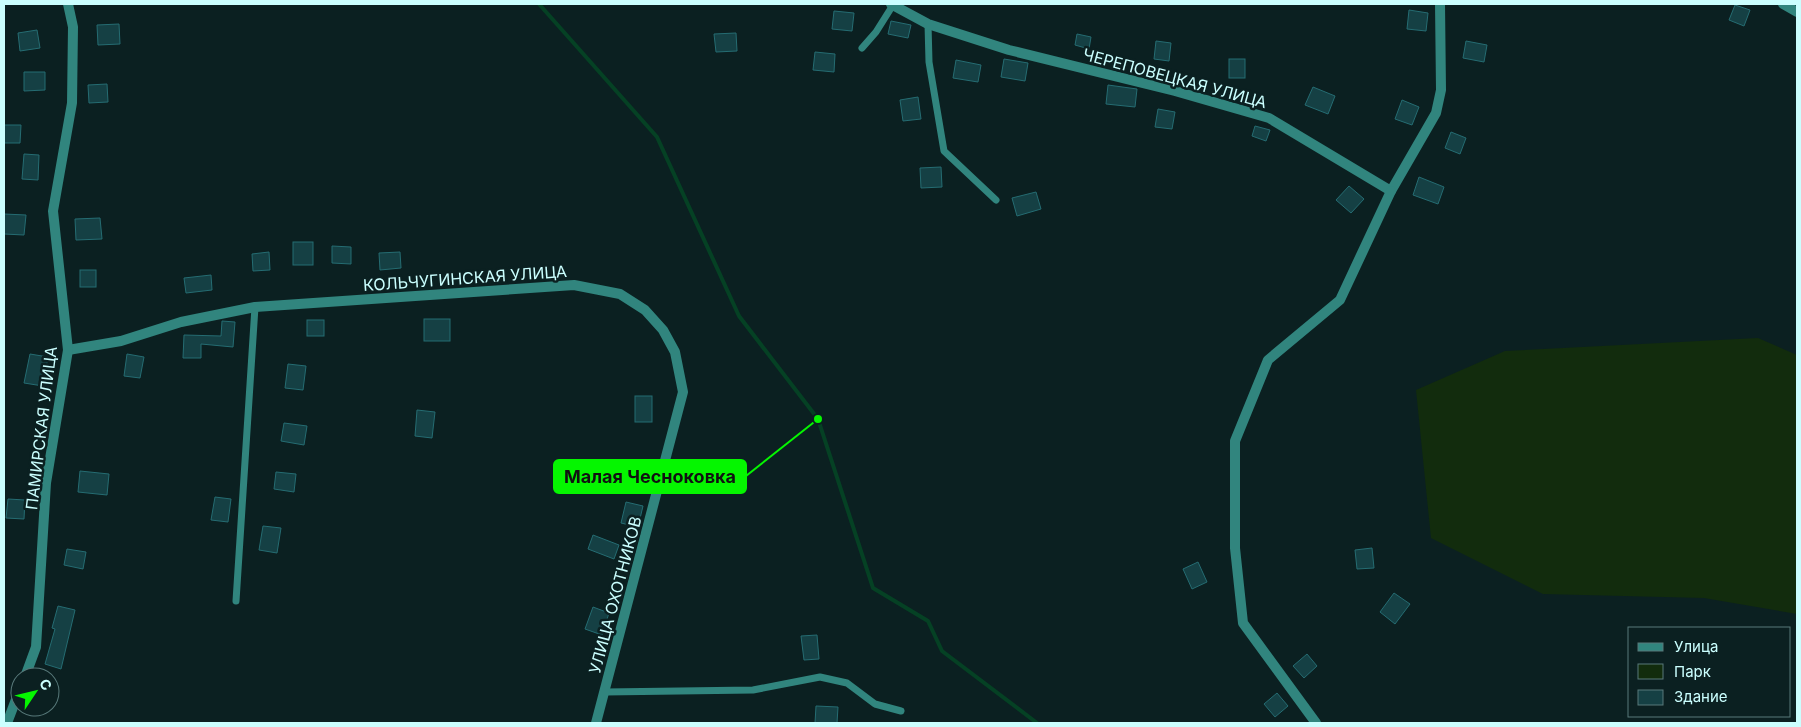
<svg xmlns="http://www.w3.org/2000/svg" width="1801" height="727" viewBox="0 0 1801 727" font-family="Inter,sans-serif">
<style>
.green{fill:#122c0d}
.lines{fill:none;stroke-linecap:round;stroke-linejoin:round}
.stream{stroke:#054124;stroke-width:4}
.building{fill:#154044;stroke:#256c72}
.lane{stroke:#31857e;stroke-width:7}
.street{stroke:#31857e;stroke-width:10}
.labels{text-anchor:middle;stroke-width:5;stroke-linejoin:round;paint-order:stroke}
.street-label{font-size:16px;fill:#cbffff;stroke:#0b2021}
.leader{fill:none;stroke:#05f600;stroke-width:2}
.callout-dot{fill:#05f600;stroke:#0b2021;stroke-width:2}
.callout{fill:#05f600;stroke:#05f600;stroke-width:2}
.callout-label{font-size:18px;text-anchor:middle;font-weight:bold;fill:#111}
</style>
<rect width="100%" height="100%" fill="#0b2021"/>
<path class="green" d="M1758,338L1797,355V614L1704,598L1543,594L1431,538L1416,390L1505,351Z"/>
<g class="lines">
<path class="stream" d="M539,4L657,137L739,316L818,419L873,588L928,621L942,651L1037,723"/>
</g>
<g class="building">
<path d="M1735,5L1750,10L1744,26L1729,20Z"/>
<path d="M1409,10L1428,13L1426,31L1407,29Z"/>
<path d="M834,11L854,13L852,31L832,29Z"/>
<path d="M891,21L911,25L908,38L888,34Z"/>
<path d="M119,24L120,44L98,45L97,25Z"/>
<path d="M37,30L40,48L20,51L18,33Z"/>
<path d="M736,33L737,51L716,52L714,34Z"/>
<path d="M1077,34L1091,37L1089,49L1075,45Z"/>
<path d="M1156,41L1171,43L1169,61L1154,59Z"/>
<path d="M1466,41L1487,45L1484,62L1463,58Z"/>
<path d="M815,52L835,54L834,72L813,70Z"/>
<path d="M1004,59L1028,63L1025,81L1001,77Z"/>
<rect x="1229" y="59" width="16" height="19"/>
<path d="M956,60L981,65L978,82L953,78Z"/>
<path d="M24,72H45V90L24,91Z"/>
<path d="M107,84L108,102L89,103L88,85Z"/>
<path d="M1108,85L1137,89L1135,107L1106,104Z"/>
<path d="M1313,87L1335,96L1328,114L1305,105Z"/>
<path d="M918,97L921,119L903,121L900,100Z"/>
<path d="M1402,100L1419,107L1412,125L1395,119Z"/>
<path d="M1158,109L1175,112L1172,129L1155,127Z"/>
<path d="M4,125H21L20,143H4Z"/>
<path d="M1255,126L1270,130L1266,141L1252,136Z"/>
<path d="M1451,132L1466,138L1460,154L1445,148Z"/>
<path d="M24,154L39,155L38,180L22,179Z"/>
<path d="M941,167L942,187L921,188L920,168Z"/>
<path d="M1419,177L1444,187L1438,204L1413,195Z"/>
<path d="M1349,186L1364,199L1351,213L1336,200Z"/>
<path d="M1036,192L1041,209L1017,216L1012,198Z"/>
<path d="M4,214L26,215L24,235L4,234Z"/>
<path d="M100,218L102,239L76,240L75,219Z"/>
<rect x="293" y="242" width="20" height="23"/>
<path d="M332,246L351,247V264L332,263Z"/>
<path d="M269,252L270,270L253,271L252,254Z"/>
<path d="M400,252L401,268L380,270L379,253Z"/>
<rect x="80" y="270" width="16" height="17"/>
<path d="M211,275L212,290L186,293L184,278Z"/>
<rect x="424" y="319" width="26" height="22"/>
<rect x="307" y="320" width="17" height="16"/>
<path d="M222,321L235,322L233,347L201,344V358H183L184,335L221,336Z"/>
<path d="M30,354L48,357L43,386L24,383Z"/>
<path d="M127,354L144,357L140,378L124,376Z"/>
<path d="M288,364L306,366L303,390L285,388Z"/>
<rect x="635" y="396" width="17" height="26"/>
<path d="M417,410L435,412L432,438L415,436Z"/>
<path d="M284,423L307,426L304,445L281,441Z"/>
<path d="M80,471L109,474L107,495L78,492Z"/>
<path d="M276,472L296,474L294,492L274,489Z"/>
<path d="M215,497L231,499L228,522L211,520Z"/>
<path d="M8,499L25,500L24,519L6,518Z"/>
<path d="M626,502L643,506L638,527L621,523Z"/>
<path d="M263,526L281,528L277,553L259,550Z"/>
<path d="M593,535L619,545L614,559L588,549Z"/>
<path d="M1372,548L1374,568L1357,569L1355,550Z"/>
<path d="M67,549L86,552L83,569L64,565Z"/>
<path d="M1198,562L1207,582L1192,589L1183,569Z"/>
<path d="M1394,593L1410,604L1395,624L1380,612Z"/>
<path d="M58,606L75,610L61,669L45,664L55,629L52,628Z"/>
<path d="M593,607L609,613L602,635L585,629Z"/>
<path d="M817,635L819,659L804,660L801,636Z"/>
<path d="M1307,654L1317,666L1304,678L1293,666Z"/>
<path d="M1277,693L1288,706L1275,717L1264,704Z"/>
<path d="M816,706L838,707L837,723H815Z"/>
</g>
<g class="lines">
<g class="lane">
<path d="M928,24L929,62L944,151L996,200"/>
<path d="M862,48L876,32L893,5"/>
<path d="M236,601L255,307"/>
<path d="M605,692L753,690L820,677L847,683L875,704L901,711"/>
</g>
<g class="street">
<path d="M891,4L928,24L1009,50L1175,91L1269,118L1391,191L1436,113L1441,90L1440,4"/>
<path d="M1783,4L1797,12"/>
<path d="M68,350L121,341L181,322L255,307L574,285L620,294L645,310L663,330L675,352L683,392L596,723"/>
<path d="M25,677L36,647L46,483L68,350L53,211L72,103L73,27L68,4"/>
<path d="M7,723L20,689"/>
<path d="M1316,723L1243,623L1235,548V441L1268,360L1340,300L1391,191"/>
</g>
</g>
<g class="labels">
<g class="street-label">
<text transform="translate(1175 78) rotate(15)" y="6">ЧЕРЕПОВЕЦКАЯ УЛИЦА</text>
<text transform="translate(465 278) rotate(-4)" y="6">КОЛЬЧУГИНСКАЯ УЛИЦА</text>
<text transform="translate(41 428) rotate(-83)" y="6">ПАМИРСКАЯ УЛИЦА</text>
<text transform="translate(615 595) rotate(-75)" y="6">УЛИЦА ОХОТНИКОВ</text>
</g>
</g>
<path class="leader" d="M818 419L746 476"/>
<circle class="callout-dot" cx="818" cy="419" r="5"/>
<rect class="callout" x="554" y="460" width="192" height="33" rx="5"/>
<g class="callout-label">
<text x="650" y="483">Малая Чесноковка</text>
</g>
<rect width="1801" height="727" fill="none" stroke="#cbffff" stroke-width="10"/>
<rect x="1628" y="627" width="162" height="90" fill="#0b2021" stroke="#58797a"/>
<rect x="1638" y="643" width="25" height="8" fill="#31857e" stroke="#58797a"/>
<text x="1674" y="652" font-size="15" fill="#cbffff">Улица</text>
<rect x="1638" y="664" width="25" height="15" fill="#122c0d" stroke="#58797a"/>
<text x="1674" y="677" font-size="15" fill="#cbffff">Парк</text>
<rect x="1638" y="690" width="25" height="15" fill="#154044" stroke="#58797a"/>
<text x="1674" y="702" font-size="15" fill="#cbffff">Здание</text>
<g transform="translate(35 692) rotate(55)"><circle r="24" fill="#0b2021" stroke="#58797a"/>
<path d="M0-4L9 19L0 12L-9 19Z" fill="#05f600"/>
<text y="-8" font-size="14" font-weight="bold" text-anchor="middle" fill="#cbffff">С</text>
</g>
</svg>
